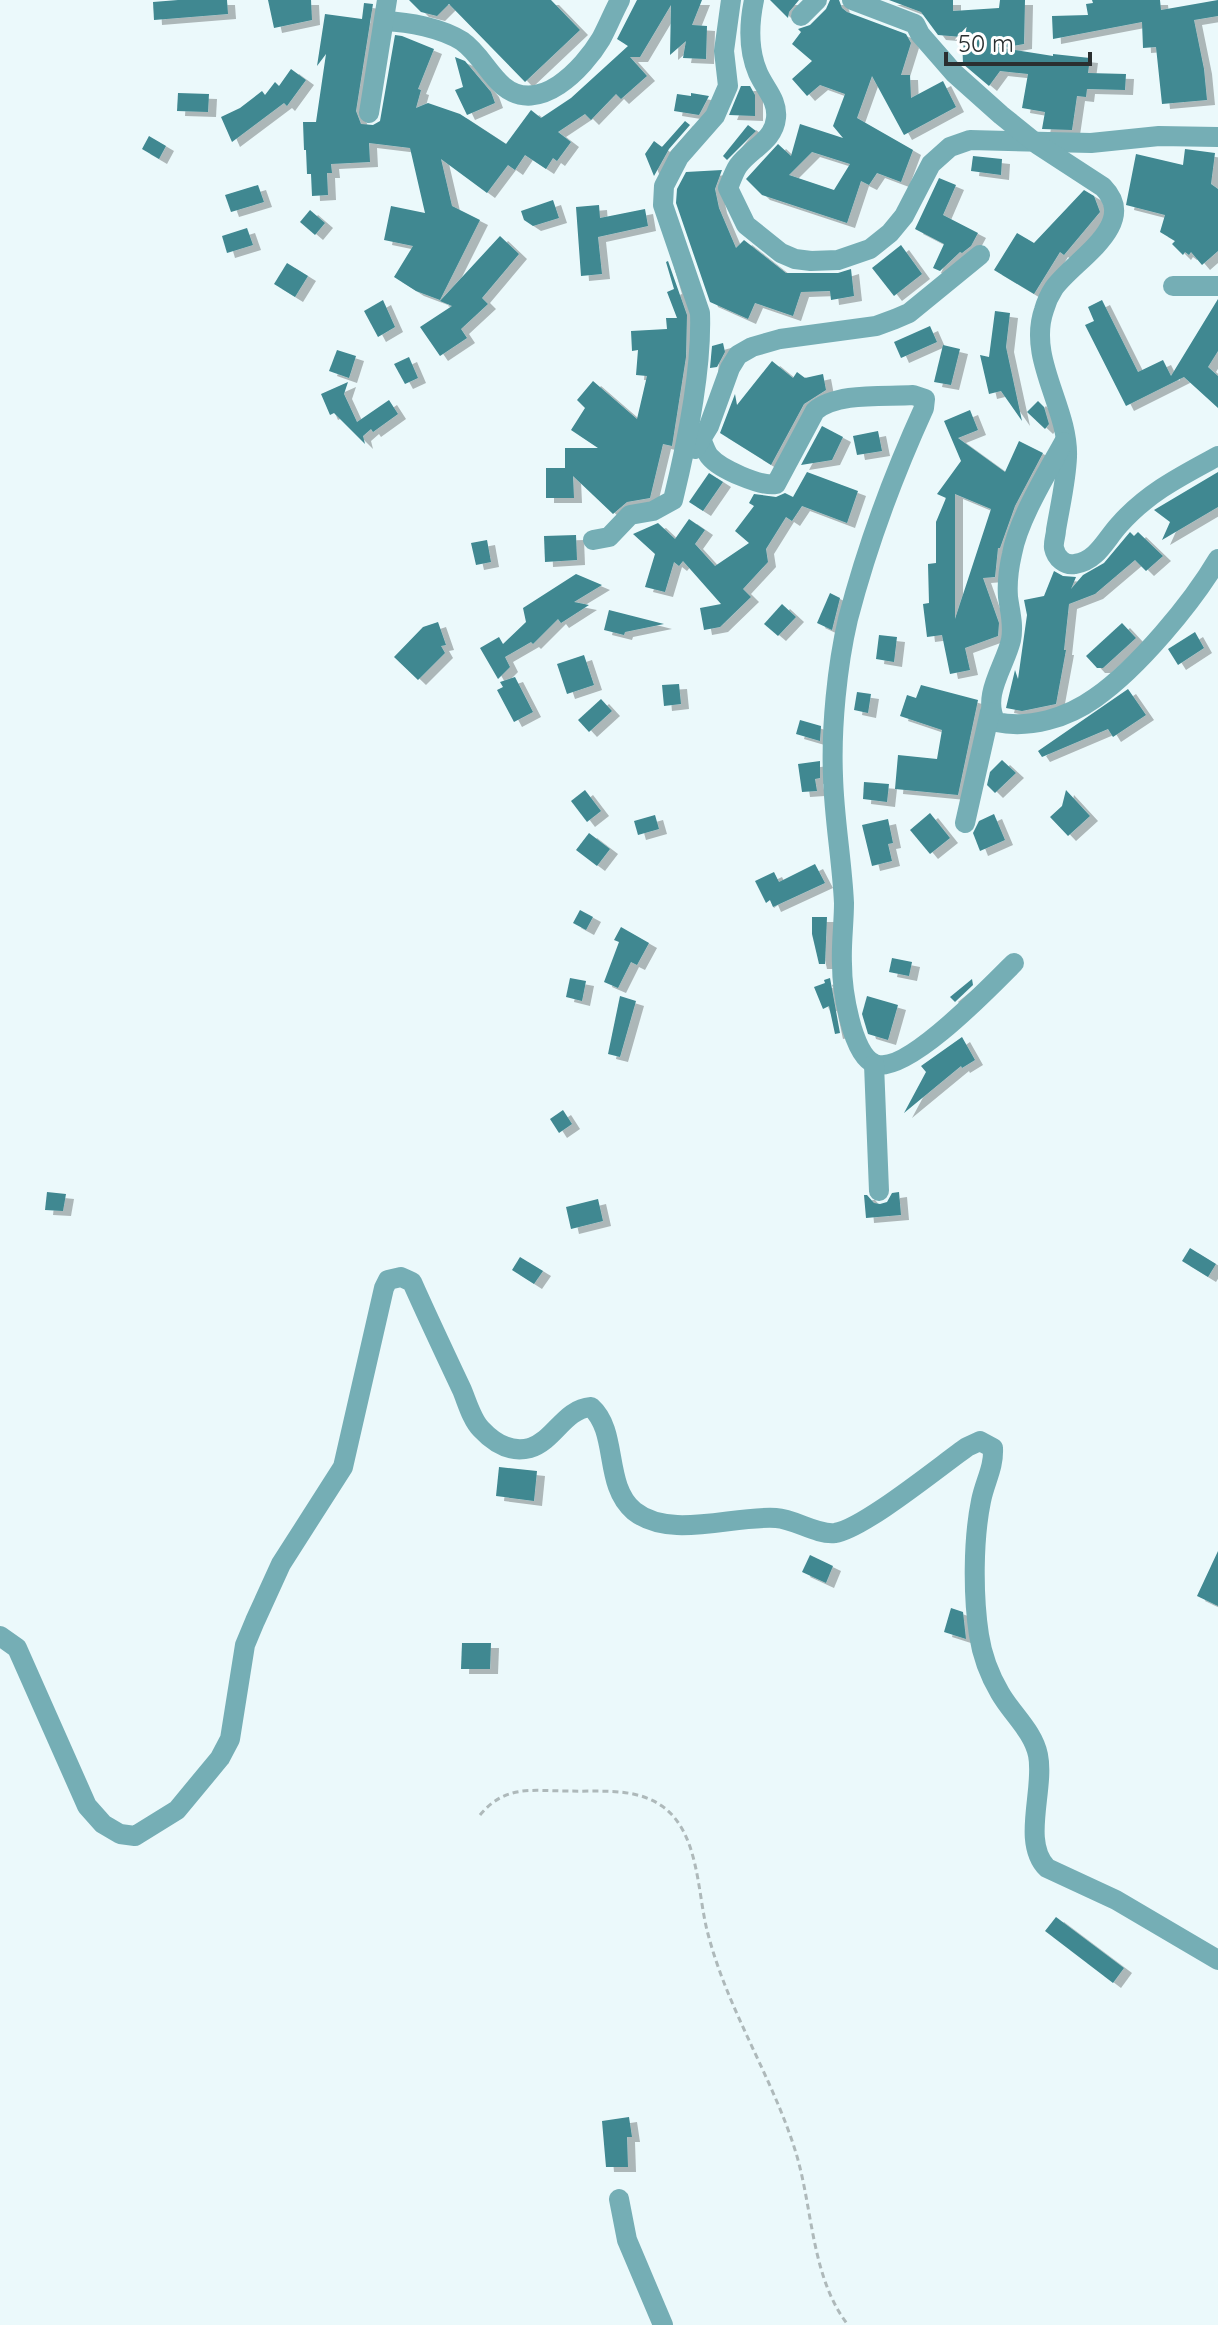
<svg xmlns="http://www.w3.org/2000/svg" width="1218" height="2325" viewBox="0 0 1218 2325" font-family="Quicksand,sans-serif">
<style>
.building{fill:#3f8891;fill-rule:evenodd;filter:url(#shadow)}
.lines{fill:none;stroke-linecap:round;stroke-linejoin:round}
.path{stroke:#aeb9ba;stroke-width:3;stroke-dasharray:6 4;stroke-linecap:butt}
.minor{stroke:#75aeb5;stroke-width:20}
</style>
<defs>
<filter id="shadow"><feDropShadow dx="8" dy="5" stdDeviation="0" flood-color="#0004"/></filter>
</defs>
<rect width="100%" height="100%" fill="#ebf9fb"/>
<g class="building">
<path d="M178,0H227L228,14L154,20L153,2Z"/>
<path d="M268,0H311L312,20L274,28Z"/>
<path d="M409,0H551L580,30L525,82L449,4L437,16L421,12Z"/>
<path d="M637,0H702L692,25L707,26L706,59L683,58L686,41L670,55L671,5L640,57H630L647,76L621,99L616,94L591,120L585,114L558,132L571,142L557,161L553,158L546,169L525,155L515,170L508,165L487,193L441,159L452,206L480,220L440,300L416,291L394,277L413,246L384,240L391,206L425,213L410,148L369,143L370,162L331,164L332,173H327L328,195L312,196L311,174H307L306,150H304L303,122H316L326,54L317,66L325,14L362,19L364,3L373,4L356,111L361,124L373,125L380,121L395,35L402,36L434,49L418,89L421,90L416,108L428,103L460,114L506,144L531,110L541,118L571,98L628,46L617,39Z"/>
<path d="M770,0H799L789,12L788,18Z"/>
<path d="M830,0H839L842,8L847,12L906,34L911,43L901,75H910L911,98L943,81L956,107L904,135L872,76L857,118L913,150L901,182L877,173L869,185L861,181L847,223L762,195L746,179L778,144L791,156L800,124L843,138L833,126L845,94L820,85L807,96L792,79L812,61L792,44L801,32L798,29L810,25L826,9ZM812,152L850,164L834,190L789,175Z"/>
<path d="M889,0H953V11L999,8L1000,0H1025L1024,44L1002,48L1053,56V54L1090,58L1088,73L1126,74L1125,90L1087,89L1086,97L1077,96L1072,130L1042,129L1045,112L1022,108L1028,74L1000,71L989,86L963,64L962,37L938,35L921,12Z"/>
<path d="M1092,0H1160L1161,10L1218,0V16L1194,20L1204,69L1207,100L1162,104L1156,47L1143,48L1142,22L1053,39L1052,16L1088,15L1086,4L1093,3Z"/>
<path d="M455,57L465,61L491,92L495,103L467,115L455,90L463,87Z"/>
<path d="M291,69L306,80L287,106L284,103L232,142L221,117L240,108L262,91L265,95L275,82L279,86Z"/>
<path d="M741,86H750L755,95V116L729,115Z"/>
<path d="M178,93L209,94L208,112L177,111Z"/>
<path d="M691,93L709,96L699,115L674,111L677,94L691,96Z"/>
<path d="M685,121L690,125L669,149L654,176L645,154L654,141L662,147Z"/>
<path d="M748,125L756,131L727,160L723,156Z"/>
<path d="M149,136L166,146L159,159L142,149Z"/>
<path d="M1185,149L1215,153L1211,184L1218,189V251L1202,265L1191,252L1189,255L1185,252L1183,255L1172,244L1175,241L1160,232L1165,215L1126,205L1136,154L1183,165Z"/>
<path d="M973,156L1002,159L1001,175L971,171Z"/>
<path d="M722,170L715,189L719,208L736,248L744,240L786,273H838L851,269L854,296L831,300L830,291L801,292L793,316L755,303L748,319L710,302L676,203L677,189L686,172Z"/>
<path d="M939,178L956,185L943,215L978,233L971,246L962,253L960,252L940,271L933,268L944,244L915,229Z"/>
<path d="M258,185L264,202L231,212L225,195Z"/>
<path d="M1084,190L1094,196L1100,212L1064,255L1060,252L1034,294L994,270L1017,233L1034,243Z"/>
<path d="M553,200L559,218L533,226L524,220L521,211Z"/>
<path d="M599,205L600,218L645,209L648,226L598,237L602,274L581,276L576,207Z"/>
<path d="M310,210L325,223L315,235L300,222Z"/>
<path d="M247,228L253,245L227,253L222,236Z"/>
<path d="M500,236L519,254L482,298L488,304L461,329L467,338L440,356L420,327L452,306L440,301Z"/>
<path d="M901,245L922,274L894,296L872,268Z"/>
<path d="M668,261L687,315L686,357L672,446L663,444L650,498L627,502L613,514L573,476L574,498H546V468H565V448H598L571,430L585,408L577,400L593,381L637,419L647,376L636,375L638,350L632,351L631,331L667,329L666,318H677L667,292L674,289L666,262Z"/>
<path d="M287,263L308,276L295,297L274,284Z"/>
<path d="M1218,299V351L1208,367L1218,376V408L1184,377L1126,406L1085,325L1094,321L1088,307L1102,300L1138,372L1163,360L1171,376Z"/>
<path d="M383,300L395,327L378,337L364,311Z"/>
<path d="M995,311L1010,313L1006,347L1022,421L1001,391L989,394L980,355L989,357Z"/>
<path d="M930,326L937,342L901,358L894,342Z"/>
<path d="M723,343L725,352L717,367L710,368L712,346Z"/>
<path d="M943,345L960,349L951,385L934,382Z"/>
<path d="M337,350L356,356L349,378L329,371Z"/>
<path d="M409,357L418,378L405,384L394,364Z"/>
<path d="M772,361L793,378L797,372L805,378L823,374L826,390L804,404L771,465L720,433L735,394L737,405Z"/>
<path d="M348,382L344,394L357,422L389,400L398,414L373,432L371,429L363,436L365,444L334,413L330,415L321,394Z"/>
<path d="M1038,401L1044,407L1049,424L1045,429L1027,412Z"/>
<path d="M970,410L978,430L958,438L1005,472L1019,441L1043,453L1015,506L1000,548H998L995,577L983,578L999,623L998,636L965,648L970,670L950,674L942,635L927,637L923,604L929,603L928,564L936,563V522L946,498L937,494L961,461L944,421ZM955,494L991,509L955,619Z"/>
<path d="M822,426L843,437L832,460L801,465Z"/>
<path d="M878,431L882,451L857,455L853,436Z"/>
<path d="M807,472L858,491L847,523L802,506L792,521L786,517L766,549L768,562L743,589L751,597L720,627L704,630L700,608L721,604L683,561L679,566L674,562L665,592L645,587L655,554L633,534L658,523L675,539L689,519L705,530L695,544L715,566L749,543L735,531L754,506L749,503L754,494L776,497L785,493L793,497Z"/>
<path d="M1218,472V507L1162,540L1170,522L1154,510Z"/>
<path d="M709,473L723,482L703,511L689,502Z"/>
<path d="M1130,532L1134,536L1138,532L1163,556L1146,571L1135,560L1095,594L1069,604L1064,650H1066L1056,704L1022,711L1006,708L1015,670L1018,679L1027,615L1024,600L1044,596L1054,571L1063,576L1076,577L1071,589L1083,575L1104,563Z"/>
<path d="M576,535L577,560L545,562L544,536Z"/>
<path d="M487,540L491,562L476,565L471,543Z"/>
<path d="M576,574L602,585L574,602L589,605L561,623L558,619L533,644L531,642L505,657L510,667L498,679L480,648L499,637L503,644L526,622L523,608Z"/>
<path d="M830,593L840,598L832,630L817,623Z"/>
<path d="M782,604L796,617L778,636L764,624Z"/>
<path d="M609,610L664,624L625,632L624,635L604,630Z"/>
<path d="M438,622L446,645L441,646L445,653L418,680L394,657L423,627Z"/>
<path d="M1122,623L1136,638L1103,668H1097L1086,656Z"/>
<path d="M1195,632L1204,648L1178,665L1168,649Z"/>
<path d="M879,635L897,637L894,662L876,659Z"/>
<path d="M584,655L594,685L567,694L557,664Z"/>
<path d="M515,677L533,712L514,722L497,690L503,687L500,682Z"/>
<path d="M679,684L681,704L664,706L662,685Z"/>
<path d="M921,685L978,700L958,795L895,789L898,755L937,759L942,730L900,716L907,695L916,698Z"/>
<path d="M1128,689L1146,715L1113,737L1108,729L1042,757L1038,751Z"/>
<path d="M857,692L871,694L868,713L854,710Z"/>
<path d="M601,699L612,711L589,732L578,720Z"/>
<path d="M800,720L821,726L820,741L796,734Z"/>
<path d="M1002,760L1016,773L995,793L987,785L990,772Z"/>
<path d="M820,761V778L815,779L817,791L802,792L798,764Z"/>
<path d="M864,782L889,784L887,802L863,799Z"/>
<path d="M585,790L601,811L587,822L571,801Z"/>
<path d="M1066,790L1090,816L1068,836L1050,817L1062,806Z"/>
<path d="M930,813L950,838L930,854L910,830Z"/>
<path d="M994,814L1005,840L980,851L973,833L979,821Z"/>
<path d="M655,815L659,829L638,835L634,821Z"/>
<path d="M888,819L893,843L888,844L892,861L872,866L862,825Z"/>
<path d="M589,833L610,849L597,866L576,850Z"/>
<path d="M815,864L825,883L773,907L770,900L766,903L755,881L774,872L779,882Z"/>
<path d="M580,910L593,917L586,930L573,923Z"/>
<path d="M812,917H827L825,964H819L812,934Z"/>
<path d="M621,927L649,943L637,965L631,962L618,988L604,982L619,942L614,940Z"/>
<path d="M892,958L912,962L909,976L889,972Z"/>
<path d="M570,978L586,981L582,1001L566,997Z"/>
<path d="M830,978L840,1033L835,1034L829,1006L823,1009L814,987L825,983L824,980Z"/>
<path d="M972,979L973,985L955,1002L950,997Z"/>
<path d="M620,996L636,1001L620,1057L608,1054Z"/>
<path d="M867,996L898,1005L888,1040L868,1034L862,1014Z"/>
<path d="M962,1037L975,1060L962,1068L961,1066L904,1113L926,1072L921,1066Z"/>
<path d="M563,1110L572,1124L559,1133L550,1119Z"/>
<path d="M47,1192L66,1194L63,1211L45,1210Z"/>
<path d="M899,1192L901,1215L866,1218L864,1195H867L874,1203L880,1204L887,1202L892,1193Z"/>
<path d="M598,1199L603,1221L571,1229L566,1207Z"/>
<path d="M1190,1248L1216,1264L1208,1277L1182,1261Z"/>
<path d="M520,1257L543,1271L534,1284L512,1270Z"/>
<path d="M499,1467L537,1471L534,1501L496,1496Z"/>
<path d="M1218,1551V1606L1197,1596Z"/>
<path d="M810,1555L833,1566L826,1583L802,1572Z"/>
<path d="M951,1608L963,1612L966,1639L944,1632Z"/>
<path d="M462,1643H491L490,1669H461Z"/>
<path d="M1056,1917L1124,1968L1113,1983L1045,1931Z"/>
<path d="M629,2117L632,2137H627L628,2167H606L602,2121Z"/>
</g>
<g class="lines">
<path class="path" d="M480,1815C506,1784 532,1791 568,1791C599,1792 635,1787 662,1806C700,1833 697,1894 708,1934C728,2011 773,2078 796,2153C813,2209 811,2277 848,2325"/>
<g class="minor">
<path d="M754,0C749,24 748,50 758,73C765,89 778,100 776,118C774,141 750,149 738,166C734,172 731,181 728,188L746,225L781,253L795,259L811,261L838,260L870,249L890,233L904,216L931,164L950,147L970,140L1091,143L1159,136L1218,137"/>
<path d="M852,0L915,24L920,34L954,73L1001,115L1037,144L1103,187C1140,225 1074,260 1054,288C1050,294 1046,303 1044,310C1027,359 1069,408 1067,457C1066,481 1060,506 1056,530C1056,535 1053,543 1054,548C1056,558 1065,566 1075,564C1097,561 1106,539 1119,525C1147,493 1181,476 1218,456"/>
<path d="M801,16L817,0"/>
<path d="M385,21C409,22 441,28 462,41C479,53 488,73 503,86C539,116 583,69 601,39C608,26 613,13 620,0"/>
<path d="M369,113L387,0"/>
<path d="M1173,286H1218"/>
<path d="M701,439C704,445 706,453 710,457C720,469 761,487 776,484L815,411C837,392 885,397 913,395L925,399L924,408C893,476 867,546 848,619C837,666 831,728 833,776C834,818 842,861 844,903C844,923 841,944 842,964C842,987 851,1055 875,1064C906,1075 991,986 1014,963"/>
<path d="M1064,442C1047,473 1018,520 1012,554C1009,567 1007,584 1008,597C1010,612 1014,625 1011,640C1005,666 981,696 996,722C1030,729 1067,718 1095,698C1138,668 1192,603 1218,559"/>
<path d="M695,449L709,426L730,368L738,355L752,347L780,339L876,326L895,319L909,313L980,255"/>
<path d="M593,540L609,537L630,515L653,511L673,500C686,447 702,368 700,313L663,205L664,186L679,157L715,116L728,86L724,51L731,0"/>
<path d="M965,823L990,712"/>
<path d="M874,1064L879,1191"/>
<path d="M0,1636L17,1648L87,1806L103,1824L120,1834L135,1836L177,1810L220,1758L230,1739L245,1645L255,1621L281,1564L343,1467L384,1288L388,1280L401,1277L412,1282C428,1318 445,1354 462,1390C467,1402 472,1420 481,1429C494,1443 511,1453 530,1448C555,1440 564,1409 591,1407C619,1432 603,1485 634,1511C670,1540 733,1515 776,1518C795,1519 816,1535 835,1533C863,1529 940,1466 967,1447L980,1441L993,1448C994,1468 985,1481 981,1501C973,1540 973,1596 979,1635C982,1655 990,1676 1000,1693C1012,1714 1033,1731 1038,1755C1045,1789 1021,1842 1047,1868L1116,1900L1218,1960"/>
<path d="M619,2199L627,2240L663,2325"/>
</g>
</g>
<path d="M946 52v12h144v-12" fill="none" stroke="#2a2f30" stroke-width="4"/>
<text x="958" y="52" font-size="24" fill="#2a2f30" stroke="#ffffff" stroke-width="6" paint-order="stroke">50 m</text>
</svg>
